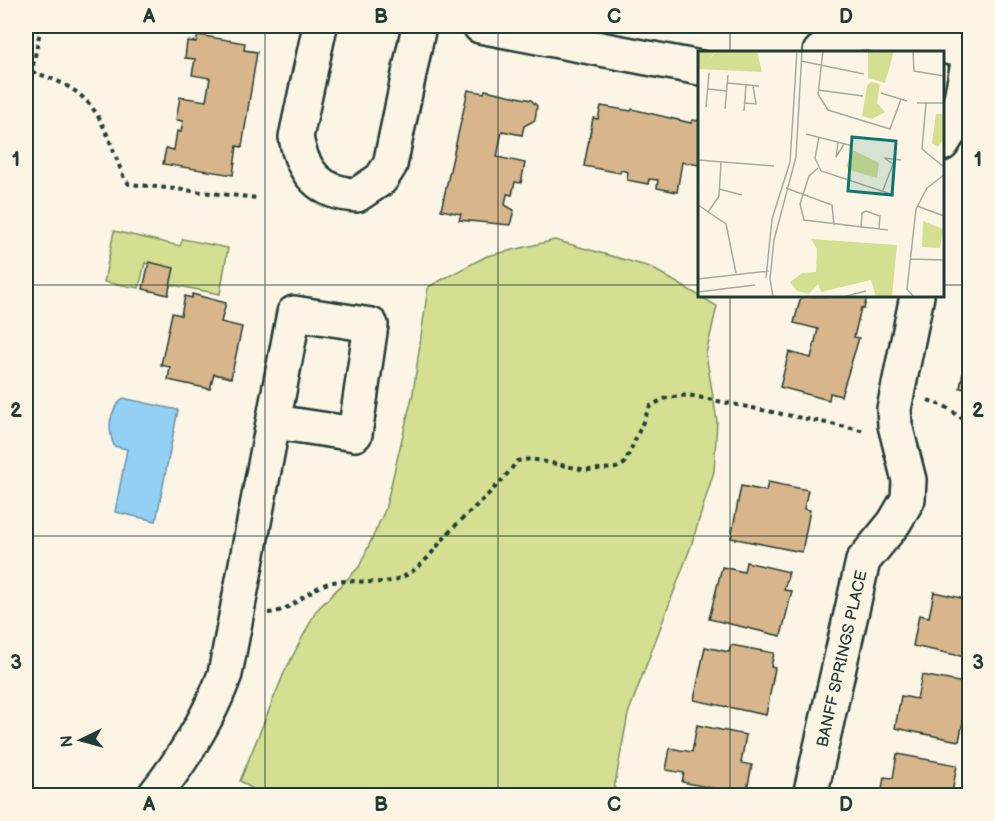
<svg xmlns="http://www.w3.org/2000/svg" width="995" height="821" viewBox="0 0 995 821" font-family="'Balsamiq Sans',sans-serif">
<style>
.green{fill:#d4df92;stroke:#7a8e63;stroke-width:1.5}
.water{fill:#93d0f3;stroke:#6595a7;stroke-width:1.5}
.building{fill:#d8b58a;stroke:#1f3d34;stroke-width:1.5}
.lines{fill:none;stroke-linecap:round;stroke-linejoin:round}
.minor-casing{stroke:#1f3d34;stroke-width:38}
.path{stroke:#1f3d34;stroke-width:4;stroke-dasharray:4.5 4.5;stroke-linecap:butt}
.minor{stroke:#fcf5e5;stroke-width:33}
.grid{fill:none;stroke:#1f3d34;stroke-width:1.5;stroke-opacity:0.55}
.labels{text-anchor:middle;stroke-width:5;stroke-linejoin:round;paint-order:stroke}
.street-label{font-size:16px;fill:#1f3d34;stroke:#fcf5e5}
.inset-road{fill:none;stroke:#a4ab9e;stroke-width:1.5}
.view{fill:#0f766e;fill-opacity:0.15;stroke:#0f766e;stroke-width:3}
.inset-edge{fill:none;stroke:#1f3d34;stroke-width:3}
.neatline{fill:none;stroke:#1f3d34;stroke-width:2}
.grid-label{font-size:20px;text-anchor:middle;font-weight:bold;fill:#1f3d34}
</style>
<rect width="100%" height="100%" fill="#fcf5e5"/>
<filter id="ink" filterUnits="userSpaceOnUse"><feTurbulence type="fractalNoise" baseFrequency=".0167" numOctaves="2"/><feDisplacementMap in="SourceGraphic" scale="12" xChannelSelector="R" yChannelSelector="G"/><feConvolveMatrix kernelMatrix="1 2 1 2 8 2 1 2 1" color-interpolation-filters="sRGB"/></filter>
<g filter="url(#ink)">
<g class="green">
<path d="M114,231L180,246L183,239L228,248L220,294L168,284L172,269L145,263L139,288L104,282Z"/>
<path d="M555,240L650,267L717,306L706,354L717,421L714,471L691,546L628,714L613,795H262L240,781L284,673L316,611L359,567L385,510L413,393L428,287L487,256Z"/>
</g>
<path class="water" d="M123,398L178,410L156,521L115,512L127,449L114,446C107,427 109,412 123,398Z"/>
<g class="building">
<path d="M198,35L245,43L244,50L257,52L242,147L237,146L233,175L163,164L166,148L174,150L177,131L181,132L183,121L176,120L180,97L206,101L210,78L192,75L195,59L185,58L187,41L196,42Z"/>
<path d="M468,90L484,93L485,90L531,100L537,106L535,120L524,126L522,135L502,131L497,157L525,163L521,183L515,182L512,195L507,194L505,205L514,210L510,225L459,220L461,214L441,210Z"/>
<path d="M601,106L631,111L632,109L691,123L692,120L700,121V165L682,162L677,192L657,188L658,180L649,179L648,184L627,180L628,172L621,170L620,173L584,166L593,118L598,119Z"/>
<path d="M149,262L174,268L168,295L143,289Z"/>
<path d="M192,294L226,303L221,322L242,327L231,378L214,374L210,389L168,380L170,367L161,365L172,313L181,315L185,296L192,298Z"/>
<path d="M801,296H867L864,309L861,308L854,337L859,338L841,396L830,393L829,400L780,387L789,352L811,358L818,329L794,323Z"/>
<path d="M970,337V390L960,388Z"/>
<path d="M768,482L808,490L804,509L810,510L802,552L731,538L741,486L766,491Z"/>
<path d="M746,562L789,572L784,590L792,591L781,636L709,619L722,567L744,572Z"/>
<path d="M934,592L970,600V658L913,646L919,615L929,617Z"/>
<path d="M731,645L774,653L771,667L775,668L766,715L694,700L705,647L729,652Z"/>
<path d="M922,675L970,684V709L969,713L965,712L959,741L895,728L901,696L917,699Z"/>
<path d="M697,725L746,735L741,763L752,765L746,795L682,782L684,773L666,770L670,748L692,752Z"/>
<path d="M897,754L957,765L952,793L948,792L947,796H881L884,777L893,778Z"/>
</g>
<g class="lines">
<defs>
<g id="minor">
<path d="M320,26L296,137C302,172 320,194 357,195L381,179L390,165L419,26"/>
<path d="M480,26L700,68"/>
<path d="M820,52C833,41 845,36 862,33L970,51"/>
<path d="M942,144L956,122L970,54"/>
<path d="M154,796C184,758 209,719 225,674L294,313L371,325L355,434L275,422"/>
<path id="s1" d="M810,796L863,561L894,523L908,499L909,480L895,425L894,409L917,296"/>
</g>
</defs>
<use href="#minor" class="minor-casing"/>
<g class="path">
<path d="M32,72C98,91 101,120 124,178L129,184L257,198"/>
<path d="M26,101L41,26"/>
<path d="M928,400L946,407L970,424"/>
<path d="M268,613C292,612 307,589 329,583C352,577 375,587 397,579C424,570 435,546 454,527C476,505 499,487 517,461L531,459L586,470L616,468L624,464L628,456L650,406L666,398L688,395L866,431"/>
</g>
<use href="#minor" class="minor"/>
</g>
</g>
<path class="grid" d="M265,26V796M498,26V796M730,26V52M26,285H700M942,285H970M730,296V796M26,536H970"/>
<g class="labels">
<g class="street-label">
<text dy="6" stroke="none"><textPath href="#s1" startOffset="141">BANFF SPRINGS PLACE</textPath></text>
</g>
</g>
<g transform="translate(698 51)">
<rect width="246" height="246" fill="#fcf5e5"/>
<path d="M0,0H18L9,10L19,0H59L64,21L0,18ZM170,0H196L187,32L170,27ZM173,31L182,33L179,52L187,61L174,68L164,65L169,35ZM238,63H246V88L240,96L234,92ZM155,99L181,112L179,127L151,119L148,115ZM225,170L245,178L242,197L224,196ZM113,188L199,194L194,246H178L173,229L123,241L120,233L111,243L99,240L92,231L104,222L118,221L119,198Z" fill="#d4df92"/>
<path class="inset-road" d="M125,0L120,43L130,59L192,78L203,48M215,0L216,20L246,25M103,10L166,23M30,32L61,35M10,38L29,40M120,39L165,45M183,42L209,50M46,52L58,53L55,35M219,52H246M228,52L224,98L246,116M8,56L11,22M27,58L30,24M46,60L48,34M108,83L155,95M121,86L117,107L123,120L196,144M140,91L138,106L146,93M0,109L76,115M195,113L186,107L203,109M120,117L111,125L102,153L106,169L190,179M88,137L134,154L136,174M21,138L44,144M185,139L197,108M0,154L28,173L38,222M219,155L246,165M10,161L21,145L23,111M163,177L164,162L168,160L182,165L181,178M246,198V220M212,208L245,209M68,227L74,168L92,111L99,0M0,228L71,220M0,241L57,234M75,246L72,228L76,189L98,106L104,0M145,246L168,240M216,246L209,238L218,158L229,137L246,124"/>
<path class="view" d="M154,86L198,90L194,144L150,140Z"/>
<rect width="246" height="246" class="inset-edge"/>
</g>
<rect width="995" height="821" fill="none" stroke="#fcf5e5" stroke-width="66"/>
<g transform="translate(81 740) rotate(265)" stroke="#fcf5e5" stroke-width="4.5" paint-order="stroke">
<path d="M0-4.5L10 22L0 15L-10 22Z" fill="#1f3d34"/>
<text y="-9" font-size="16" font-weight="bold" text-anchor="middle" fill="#1f3d34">N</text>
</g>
<rect x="33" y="33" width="929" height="755" class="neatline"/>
<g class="grid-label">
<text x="149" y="23">A</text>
<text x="381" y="23">B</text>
<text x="614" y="23">C</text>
<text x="846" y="23">D</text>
<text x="16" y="166">1</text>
<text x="978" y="166">1</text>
<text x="16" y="417">2</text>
<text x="978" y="417">2</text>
<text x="16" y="669">3</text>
<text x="978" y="669">3</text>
<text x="149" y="811">A</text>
<text x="381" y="811">B</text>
<text x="614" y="811">C</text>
<text x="846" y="811">D</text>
</g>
</svg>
